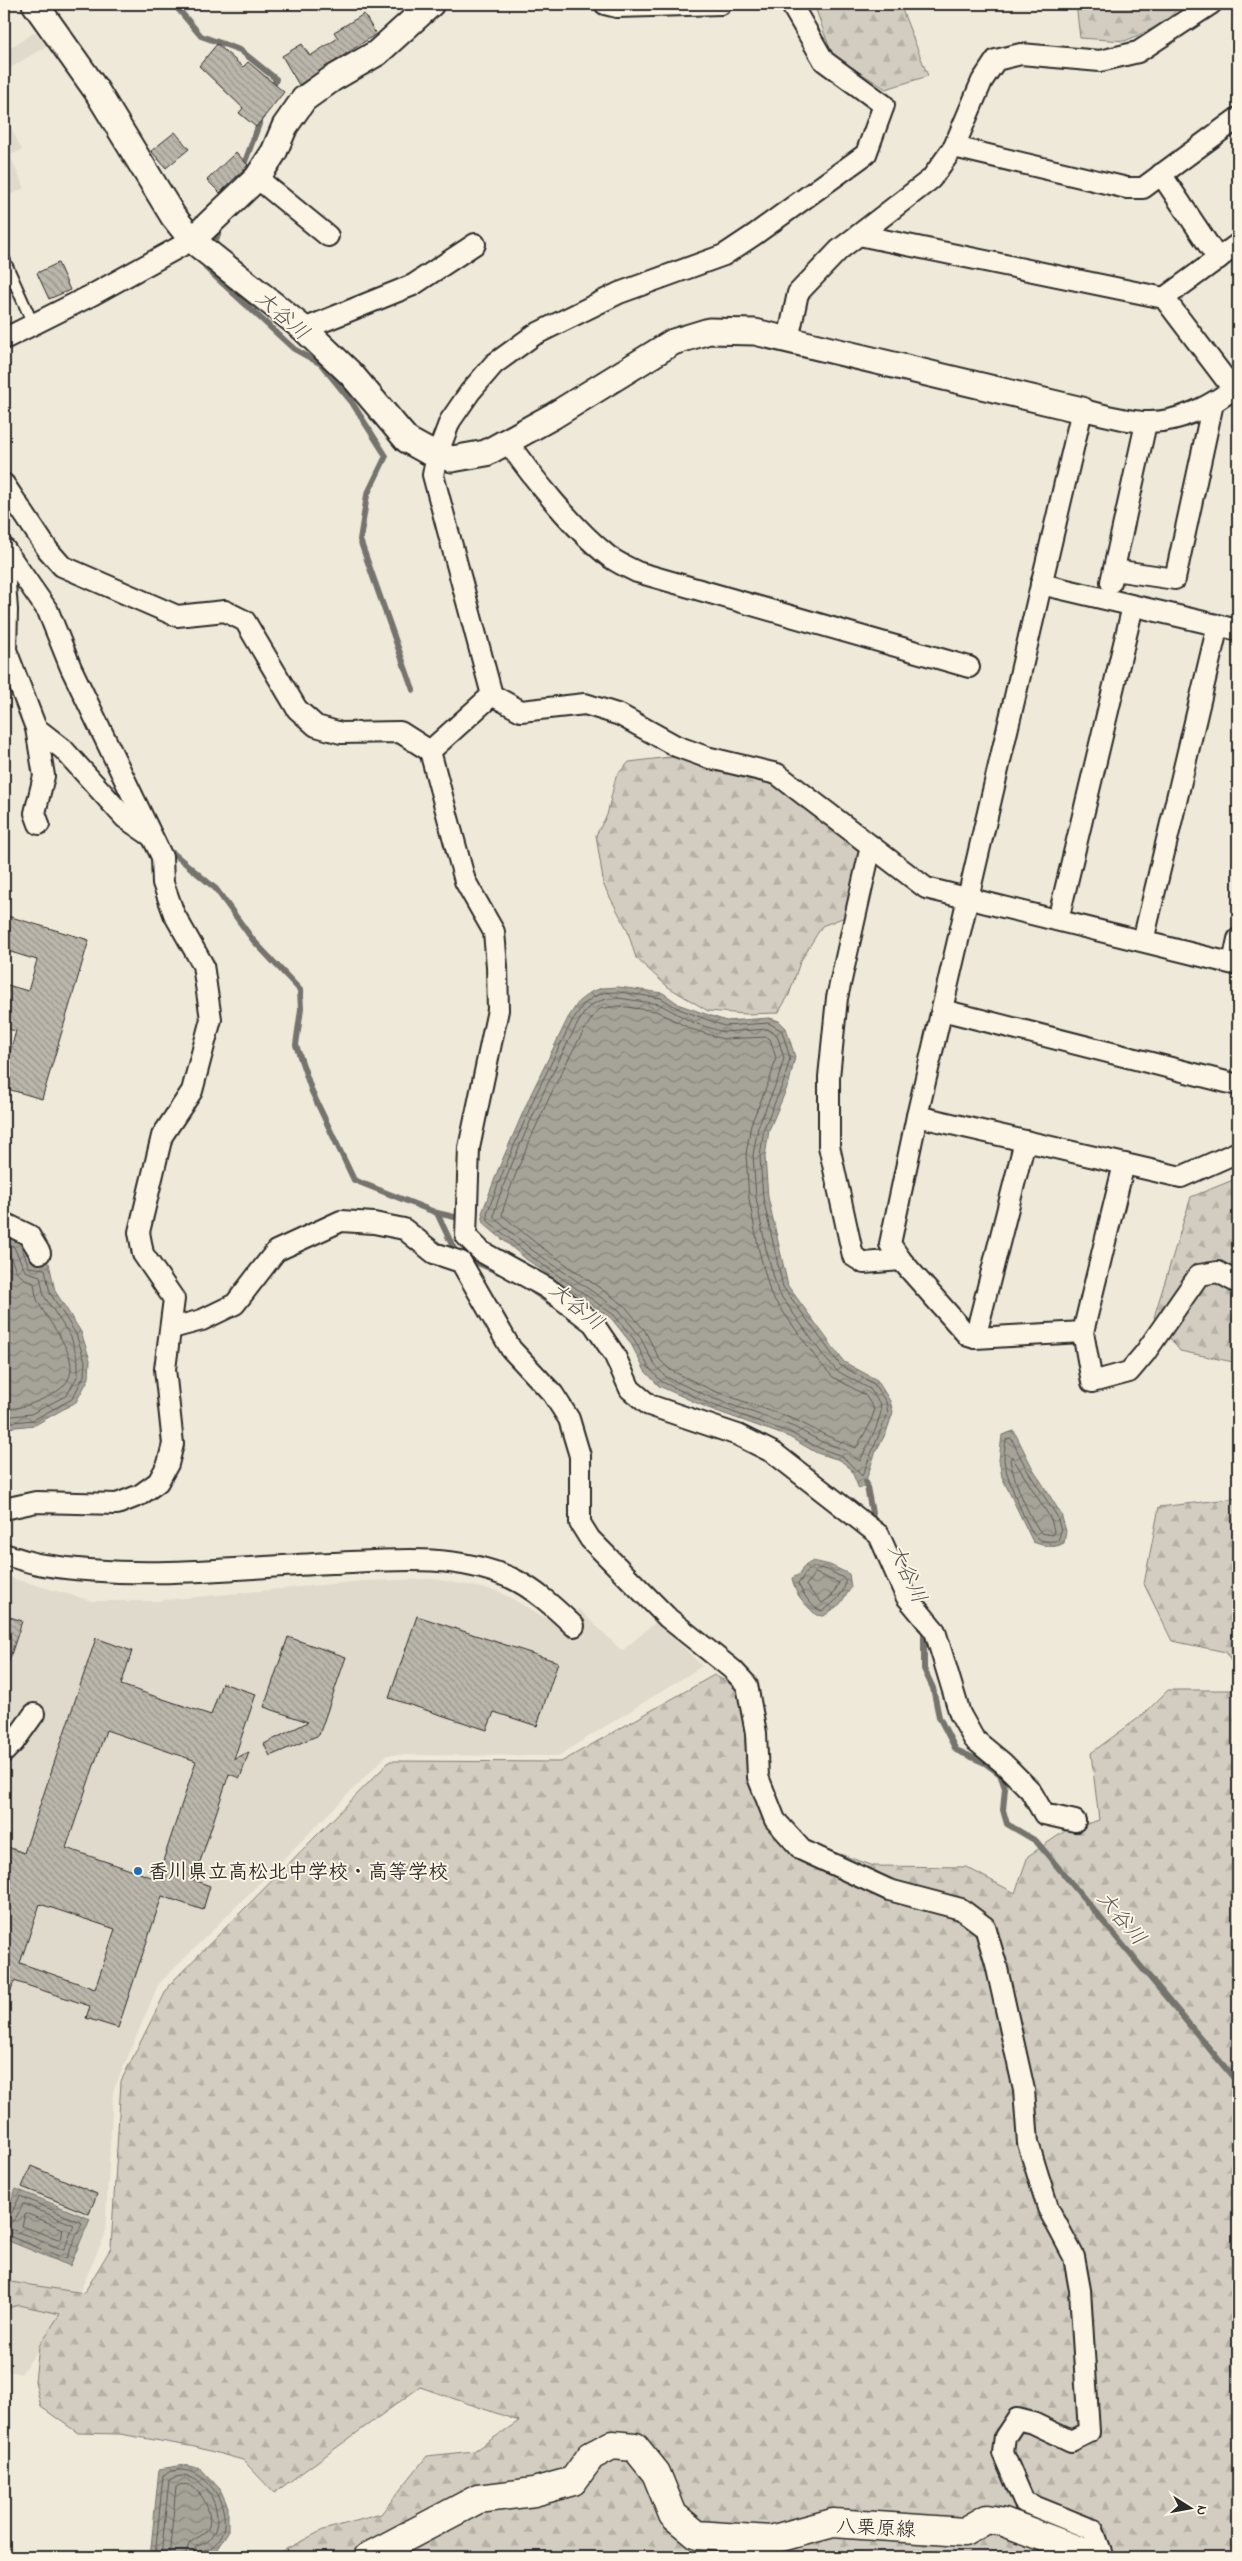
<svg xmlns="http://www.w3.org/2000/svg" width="1242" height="2561" viewBox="0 0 1242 2561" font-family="'Indie Flower','Klee One',sans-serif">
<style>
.built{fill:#e0dacc}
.forest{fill:url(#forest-firs);stroke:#7e7c76}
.water{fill:url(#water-waves);stroke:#75736d}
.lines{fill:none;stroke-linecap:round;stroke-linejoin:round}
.shore{stroke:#5c5b57;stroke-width:1}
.stream{stroke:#75736d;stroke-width:6}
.building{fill:url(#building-back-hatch);stroke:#2b2b2b;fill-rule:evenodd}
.service-casing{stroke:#2b2b2b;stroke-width:14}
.minor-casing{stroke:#2b2b2b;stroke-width:24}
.tertiary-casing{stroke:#2b2b2b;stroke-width:29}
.secondary-casing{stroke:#2b2b2b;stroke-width:31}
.service{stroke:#fcf5e5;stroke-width:10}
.minor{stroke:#fcf5e5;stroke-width:20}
.tertiary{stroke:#fcf5e5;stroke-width:25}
.secondary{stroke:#fcf5e5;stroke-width:28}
.poi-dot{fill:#1f6fb2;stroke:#fcf5e5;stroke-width:2}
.labels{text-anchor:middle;stroke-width:4;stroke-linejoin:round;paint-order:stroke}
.poi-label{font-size:20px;font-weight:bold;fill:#2b2b2b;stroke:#fcf5e5;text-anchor:start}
.street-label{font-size:20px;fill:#2b2b2b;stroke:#fcf5e5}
.water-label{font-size:21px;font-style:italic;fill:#565552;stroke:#fcf5e5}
</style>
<defs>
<pattern id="forest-firs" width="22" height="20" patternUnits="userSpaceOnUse" patternTransform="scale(1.25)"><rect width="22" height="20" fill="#d2cdc0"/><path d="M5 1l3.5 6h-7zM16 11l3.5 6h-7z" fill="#b4b0a5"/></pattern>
<pattern id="water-waves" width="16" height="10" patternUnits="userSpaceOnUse" patternTransform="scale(1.25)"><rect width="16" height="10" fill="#a6a399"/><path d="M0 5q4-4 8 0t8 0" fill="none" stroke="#87857d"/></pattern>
<pattern id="building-back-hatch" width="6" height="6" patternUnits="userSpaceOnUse" patternTransform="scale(1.25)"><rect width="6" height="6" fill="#bcb7ac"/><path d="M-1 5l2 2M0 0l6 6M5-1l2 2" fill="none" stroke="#99958c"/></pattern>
</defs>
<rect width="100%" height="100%" fill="#efe9da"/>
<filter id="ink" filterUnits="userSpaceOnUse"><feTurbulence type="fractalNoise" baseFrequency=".02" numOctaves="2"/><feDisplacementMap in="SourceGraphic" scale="10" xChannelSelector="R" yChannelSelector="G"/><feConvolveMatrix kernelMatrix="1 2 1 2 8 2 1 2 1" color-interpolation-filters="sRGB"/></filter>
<g filter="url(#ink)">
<g class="built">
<path d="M35,32L46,46L4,72V52Z"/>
<path d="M4,114L22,150L10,155L24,188L4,198Z"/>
<path d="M4,1576L92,1601H155L363,1581L435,1579L498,1591L557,1624L579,1609L622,1651L657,1621L702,1666L558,1756L387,1755L158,1985L113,2092L105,2235L81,2289L21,2374L4,2370Z"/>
</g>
<g class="forest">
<path d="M814,4H902L901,7L928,76L886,89L832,55Z"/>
<path d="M1076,4H1182L1163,24L1125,41L1080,38Z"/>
<path d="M670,757L703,762L774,783L817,812L860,853L845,917L822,926L800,962L789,995L778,1013L746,1014L708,1011L668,987L636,958L627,929L604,886L596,835L607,815L616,776L629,762Z"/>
<path d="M1238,1178V1363L1180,1351L1154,1317L1191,1197Z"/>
<path d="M1238,1498V1674L1226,1652L1172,1641L1144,1584L1159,1507Z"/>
<path d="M714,1675L742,1690L747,1775L776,1832L874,1866L966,1867L1015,1893L1028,1856L1065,1831L1099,1820L1091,1753L1144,1714L1168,1690H1238V2557H271L323,2530L381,2514L427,2456L474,2451L519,2421L420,2387L274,2493L243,2460L195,2447L120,2434L78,2433L41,2407L35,2381L39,2346L60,2314L19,2305L4,2309V2281L84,2293L111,2248L121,2081L169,1985L390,1761L561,1762Z"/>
</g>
<g class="water">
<path d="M619,987L663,993L680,1005L726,1021L770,1018L779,1021L786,1028L795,1057L789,1083L769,1130L765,1157L768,1197L788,1286L844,1362L877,1380L890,1401L893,1412L886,1433L876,1451L864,1486L859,1489L851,1469L840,1460L817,1453L789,1437L708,1408L659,1386L645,1371L630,1342L611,1318L526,1259L484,1224L482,1213L498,1170L531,1094L568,1018L579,1001L591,992L602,988Z"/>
<path d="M4,1230L23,1238L33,1263H49L55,1291L81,1332L90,1360L89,1378L76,1402L35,1425L6,1428H4Z"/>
<path d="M1014,1431L1032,1467L1061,1514L1066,1531L1064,1543C1054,1549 1044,1546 1033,1542L1002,1477L999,1460L1002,1435Z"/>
<path d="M813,1561L830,1565L849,1574L851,1588L840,1604L824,1616L816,1615C805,1604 794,1594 792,1578L800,1574L803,1567Z"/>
<path d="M16,2189L90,2219L70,2266L4,2239V2218Z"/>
<path d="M185,2465L201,2469L220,2489L228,2507V2532L215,2552L196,2557H150L159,2469Z"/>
</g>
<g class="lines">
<g class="shore">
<path d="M619,992L661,998L679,1009L724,1026L769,1023L782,1031L790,1058L784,1081L764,1128L760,1157L763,1198L783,1287L840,1365L874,1384L886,1402L888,1413L862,1476L842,1456L819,1448L791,1433L710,1404L662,1382L649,1368L634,1339L614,1315L529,1255L488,1221L487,1213L503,1172L535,1096L572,1021L583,1005L593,997L603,993Z"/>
<path d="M618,998L659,1004L694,1023L723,1032L768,1029L777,1035L784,1058L778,1079L758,1127L753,1155L756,1198L766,1249L778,1292L825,1358L837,1371L870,1389L880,1404L881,1412L876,1428L860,1461L845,1450L822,1442L794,1427L712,1398L666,1377L654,1364L639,1335L619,1310L532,1250L494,1218C491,1202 572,1026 587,1009C596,1000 606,999 618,998Z"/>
<path d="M619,1006L656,1011L691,1029L723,1039L767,1037L770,1039L776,1058L771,1076L751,1124L746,1154L749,1199L759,1251L771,1295L819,1362L833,1377L865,1395L873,1407L874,1412L869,1426L856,1448L825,1435L796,1420L714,1391L670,1370L660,1360L645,1331L624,1305L537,1244L502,1215C507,1185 579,1025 600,1009Z"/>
<path d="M4,1242L14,1247L25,1271L40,1276L44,1296L71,1337L78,1361V1375L67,1395L31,1414L4,1417"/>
<path d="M4,1250C17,1256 7,1274 34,1283C35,1288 35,1294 37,1299C49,1328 98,1370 51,1395C35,1403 22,1408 4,1410"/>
<path d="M4,1423L33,1420L72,1399L84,1376L85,1361L76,1334L50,1293L45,1269L29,1267L20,1243"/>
<path d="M1011,1438L1027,1470L1057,1516L1061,1531L1058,1541C1051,1541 1042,1543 1036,1537C1027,1528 1004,1472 1004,1459C1004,1453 1005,1446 1006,1440Z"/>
<path d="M1012,1457L1051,1519L1054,1531L1053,1535L1041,1533C1027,1513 1015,1484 1010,1460Z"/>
<path d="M814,1567L828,1570L845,1579C847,1593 833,1604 822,1611C812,1609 803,1593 798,1584L807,1571Z"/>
<path d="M815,1573L839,1583L832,1596L822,1603L806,1586Z"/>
<path d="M24,2204L74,2225L64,2250L8,2228V2225L15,2219Z"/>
<path d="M28,2214L63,2229L61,2240L22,2226L25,2215Z"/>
<path d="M4,2218L10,2216L20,2196L82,2223L66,2259L4,2234"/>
<path d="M155,2557L163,2475C203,2451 246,2520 212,2547C210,2549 204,2550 201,2551L199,2557"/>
<path d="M161,2557L169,2480C201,2461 232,2516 209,2540C206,2544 200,2544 196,2547L192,2557"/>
<path d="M169,2557L176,2487C194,2474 214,2510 209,2526C206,2536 195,2537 189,2544L185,2557"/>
</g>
<g class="stream">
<path d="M174,4L201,36L240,50L276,79L272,90"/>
<path d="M236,186L262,116"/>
<path d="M213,249L222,223"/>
<path d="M208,261L206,268L294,349L321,364L351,401L386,456L367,495L360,540L413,690"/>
<path d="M4,534L12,544"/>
<path d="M173,853L216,889L253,940L300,990L301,1009L296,1045L312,1092L354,1180L437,1213L454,1249"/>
<path d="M437,1213L459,1218"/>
<path d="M473,1261L499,1272"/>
<path d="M533,1291L552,1304"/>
<path d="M866,1482L874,1523"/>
<path d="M920,1628L924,1632V1669L933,1688L939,1717L956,1750L985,1763L1000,1774L1005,1788L1003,1810L1007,1824L1036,1841L1238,2083"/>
</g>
</g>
<g class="building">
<path d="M364,14L376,34L299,85L282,56L302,44L310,56L338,38L334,32Z"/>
<path d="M217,44L243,67L248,62L284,92L256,127L239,113L243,108L199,66Z"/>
<path d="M175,132L189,149L166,168L151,151Z"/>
<path d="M236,152L248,165L220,193L207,180Z"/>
<path d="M58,263L70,290L49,299L37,273Z"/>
<path d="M4,915L89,940L42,1099L4,1088V1073L16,1031L4,1028V984L28,991L37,960L4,950Z"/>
<path d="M4,1615L22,1621L7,1667H4Z"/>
<path d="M417,1616L558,1662L537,1726L494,1712L487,1730L389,1698Z"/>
<path d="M288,1637L346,1657L319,1735L270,1756L264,1744L308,1722L264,1707Z"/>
<path d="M96,1638L132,1651L121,1685L211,1715L222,1683L256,1694L234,1759L249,1752L240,1778L229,1774L194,1880L210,1886L203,1910L162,1896L118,2028L86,2018L90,2006L14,1981L7,2003H4V1858L8,1847L24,1853ZM106,1730L196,1761L157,1879L66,1848ZM40,1904L115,1929L95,1989L20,1963Z"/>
<path d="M31,2166L97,2194L89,2214L22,2187Z"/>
</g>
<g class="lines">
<defs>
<path id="service" d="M4,259L33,324"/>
<g id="minor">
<path d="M605,4L617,7L721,4"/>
<path d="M791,4L824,61L884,105L866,154L754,235L724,255L619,293L534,335L494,364L470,392L450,421L437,455L433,475L492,695L521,711L585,704L620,715L676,746L706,757L777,774L926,888L1238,965"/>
<path d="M954,147L1127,188H1143L1238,118"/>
<path d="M1161,174L1218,259"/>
<path d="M257,178L328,236"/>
<path d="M859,235L1164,298L1238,244"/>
<path d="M1164,298L1233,389"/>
<path d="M304,329L413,285L475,244"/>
<path d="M4,339L92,295L192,240"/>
<path d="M788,340L798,293L839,250L931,179L954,147L982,81L996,60L1021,54L1100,61L1138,52L1211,4"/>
<path d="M1238,385C1214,405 1178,423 1147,422C1126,422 1103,414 1082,410L917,1116L1181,1177L1238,1152"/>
<path d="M507,441C532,477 573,528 607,555C615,562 627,567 637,572L969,667"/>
<path d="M4,484L48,550L62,566L177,616L225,611L245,621L297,709L316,726L341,733L400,732L430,751"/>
<path d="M4,548L48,611L71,668L162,857L163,883L174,914L203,965L211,1019L192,1091L162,1136L139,1232L143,1254L174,1299L165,1369L173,1444L168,1464L158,1482L140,1495L117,1504L36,1502L4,1509"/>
<path d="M4,570L7,610L6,650L36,728L44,776L35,813L39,824"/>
<path d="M1114,570L1175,579L1213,403"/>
<path d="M1111,582L1146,423"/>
<path d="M1041,584L1238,630"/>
<path d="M492,695L430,751L465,881L494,932L497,966L498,1010L469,1148L466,1236L482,1252L547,1288L593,1323L614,1354L630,1389L649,1405L738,1435L774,1453L879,1535L906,1596L935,1631L960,1714L974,1739L1003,1763L1030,1790L1044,1814L1075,1821"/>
<path d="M36,728L63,749L125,818L151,836"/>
<path d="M871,846L837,998L829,1077V1146L853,1256L864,1263L901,1260"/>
<path d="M1058,920L1133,606"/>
<path d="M1143,941L1218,625"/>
<path d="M1233,963L1238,939"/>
<path d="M942,1010L1238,1085"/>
<path d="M917,1116L890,1244L901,1260L968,1336L975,1338L1083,1332L1124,1164"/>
<path d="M4,1223L29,1235L40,1253"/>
<path d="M172,1328L202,1320L235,1304L276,1251L341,1221L374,1223L404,1229L434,1253L461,1262L511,1349L553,1394L569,1419L580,1456V1523L590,1539L668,1618L733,1670L747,1685L756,1733L758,1777L775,1820L802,1850L889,1890L961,1909L985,1927L996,1964L1024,2090L1028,2143L1048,2208L1074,2257L1080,2290L1089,2432L1071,2441L1033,2423L1017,2419L1005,2437L1003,2453L1024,2502L1093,2530L1103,2557"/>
<path d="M1083,1332L1092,1382L1129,1372L1145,1353L1199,1275L1218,1272L1238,1283"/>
<path d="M975,1338L1025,1141"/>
<path d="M4,1554C17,1558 30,1563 44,1565C138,1580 237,1568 331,1563C392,1560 453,1553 511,1578C535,1589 555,1608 574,1626"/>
<path d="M4,1752L14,1742L34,1714"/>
</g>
<g id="tertiary">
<path d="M35,4L96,90L173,216L192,240L304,329L351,374L407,440L427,451L452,459L486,453L553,416L673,342L709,331L755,332L1082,410"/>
<path d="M192,240L257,178L274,152L285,126L304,99L332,79L377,53L431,4"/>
</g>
<path id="secondary" d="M368,2557L478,2499L534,2492L573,2481L591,2456L612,2445L635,2447L656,2473L673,2515L697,2535L770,2540L833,2523L964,2532L987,2519L1004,2522L1096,2557"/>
</defs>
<use href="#service" class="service-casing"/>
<use href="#minor" class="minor-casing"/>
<use href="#tertiary" class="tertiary-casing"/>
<use href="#secondary" class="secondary-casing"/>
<use href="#service" class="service"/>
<use href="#minor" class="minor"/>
<use href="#tertiary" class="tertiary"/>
<use href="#secondary" class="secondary"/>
</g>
</g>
<circle class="poi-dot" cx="138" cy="1871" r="5"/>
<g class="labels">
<g class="poi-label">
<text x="148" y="1878">香川県立高松北中学校・高等学校</text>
</g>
<g class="street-label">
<text transform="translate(876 2527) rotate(3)" y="7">八栗原線</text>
</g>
<g class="water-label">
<text transform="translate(283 315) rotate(41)" y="7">大谷川</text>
<text transform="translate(577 1306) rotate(39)" y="7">大谷川</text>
<text transform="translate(908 1573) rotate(65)" y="7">大谷川</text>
<text transform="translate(1122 1918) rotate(50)" y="7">大谷川</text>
</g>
</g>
<rect width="1242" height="2561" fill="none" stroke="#fcf5e5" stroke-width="20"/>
<rect x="10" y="10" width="1222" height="2541" fill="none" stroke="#2b2b2b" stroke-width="2" filter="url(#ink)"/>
<g transform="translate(1190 2508) rotate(101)" stroke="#fcf5e5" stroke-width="4" paint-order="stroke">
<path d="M0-4L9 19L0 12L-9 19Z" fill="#2b2b2b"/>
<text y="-8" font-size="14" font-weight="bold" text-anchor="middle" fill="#2b2b2b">N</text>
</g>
</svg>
